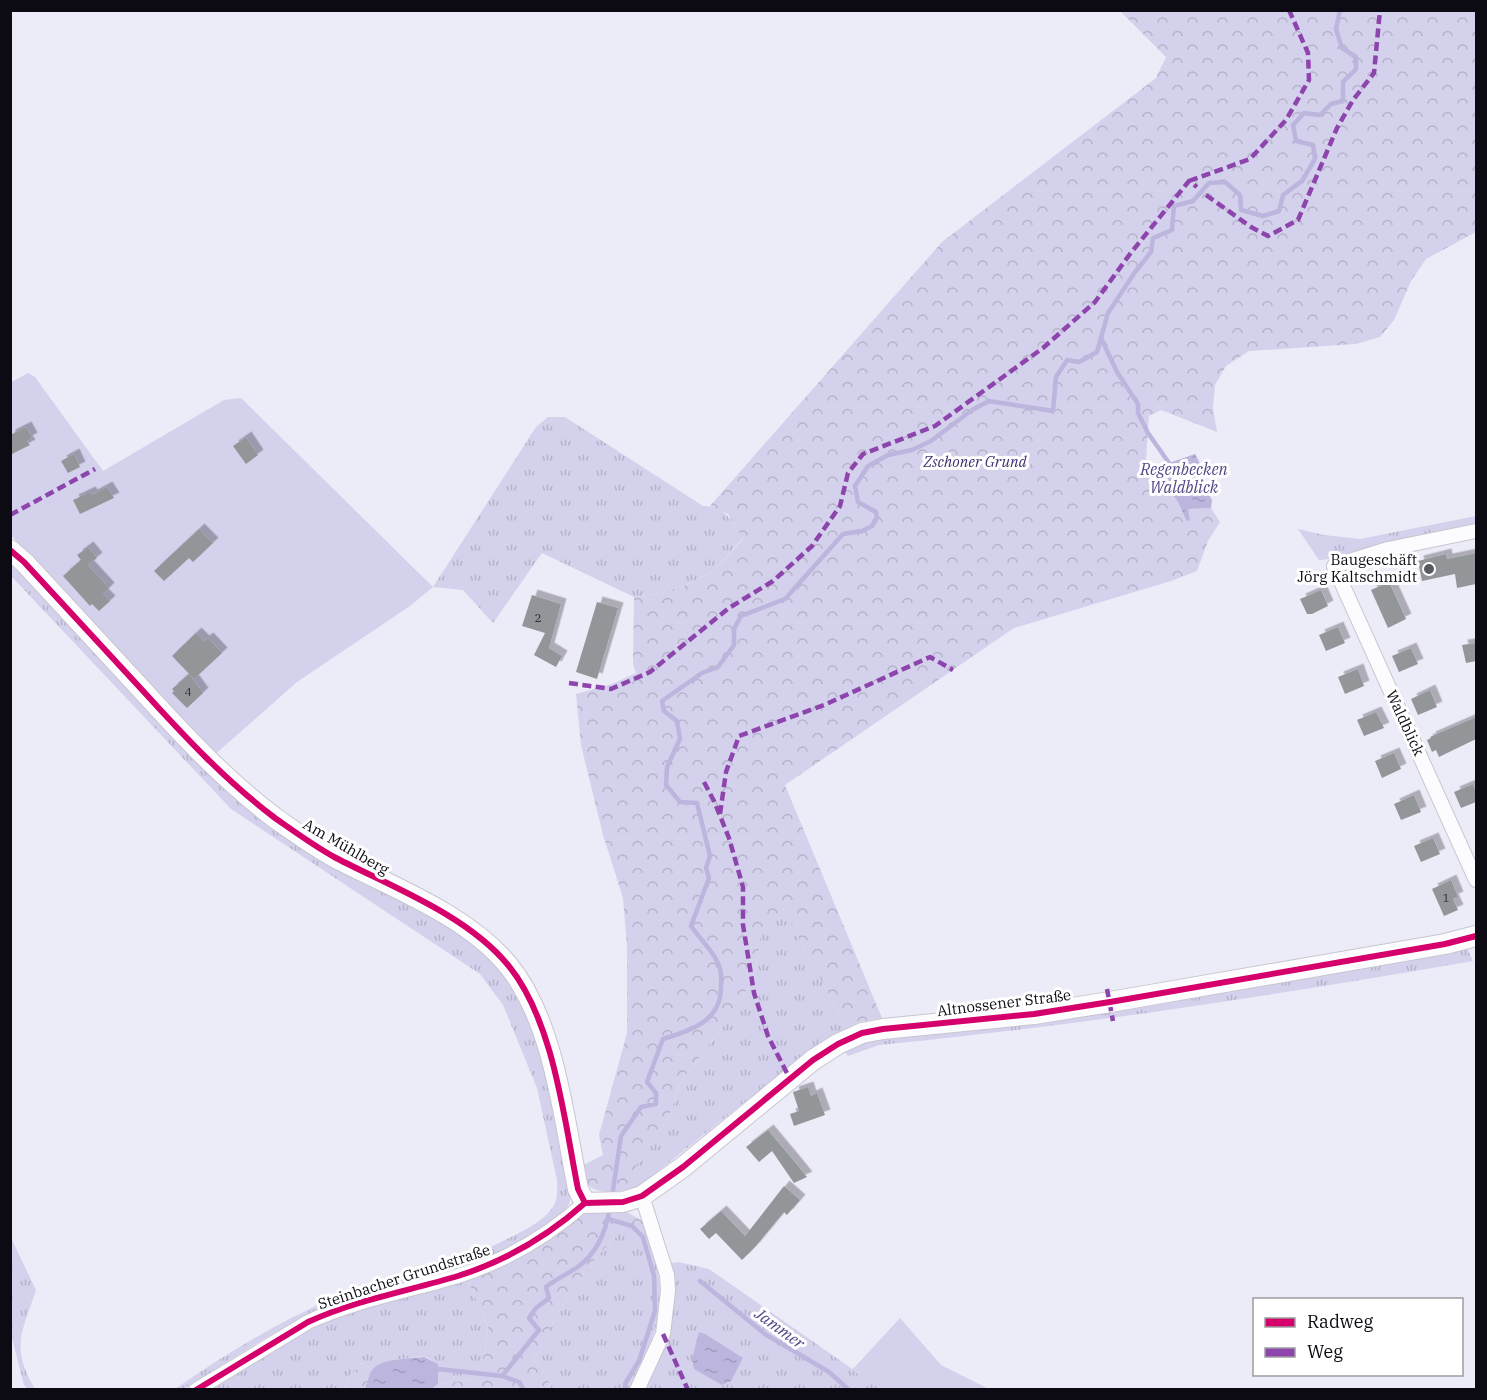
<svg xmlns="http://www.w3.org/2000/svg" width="1487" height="1400" viewBox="0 0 1487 1400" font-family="'IBM Plex Serif',serif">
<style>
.grass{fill:url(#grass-tufts)}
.forest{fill:url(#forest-crowns)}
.garden{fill:#d4d1ec}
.water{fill:url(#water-ripples)}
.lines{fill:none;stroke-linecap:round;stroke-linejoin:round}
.stream{stroke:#bcb5dd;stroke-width:4.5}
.building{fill:#929699;filter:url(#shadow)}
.street-casing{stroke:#c7c6d0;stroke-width:16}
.secondary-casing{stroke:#c7c6d0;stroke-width:22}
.street{stroke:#fcfcfe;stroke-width:14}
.secondary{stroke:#fcfcfe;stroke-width:20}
.quiet{stroke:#8e44ad;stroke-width:4.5;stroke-dasharray:9 4.5;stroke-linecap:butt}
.cycleway-casing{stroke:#fff;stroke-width:10}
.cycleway{stroke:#d6006c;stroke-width:6}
.poi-dot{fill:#5a5962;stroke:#fff;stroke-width:2}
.labels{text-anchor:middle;stroke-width:6;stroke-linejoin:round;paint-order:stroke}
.number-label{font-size:12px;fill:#2e2d34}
.park-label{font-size:15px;font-style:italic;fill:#413170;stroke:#fff}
.poi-label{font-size:15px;fill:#0c0a12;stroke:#fff;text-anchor:end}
.street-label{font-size:15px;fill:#0c0a12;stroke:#fff}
.water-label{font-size:16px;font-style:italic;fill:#554687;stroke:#fff}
</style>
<defs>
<pattern id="grass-tufts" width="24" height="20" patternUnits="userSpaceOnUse" patternTransform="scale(1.5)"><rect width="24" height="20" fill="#d4d1ec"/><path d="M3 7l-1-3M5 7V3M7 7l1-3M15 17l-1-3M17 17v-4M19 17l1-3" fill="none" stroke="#b5b2c9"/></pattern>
<pattern id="forest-crowns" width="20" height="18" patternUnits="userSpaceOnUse" patternTransform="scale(1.5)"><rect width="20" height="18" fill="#d4d1ec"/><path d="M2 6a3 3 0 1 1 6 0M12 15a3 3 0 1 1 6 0" fill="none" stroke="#b5b2c9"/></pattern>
<pattern id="water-ripples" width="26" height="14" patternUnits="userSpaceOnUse" patternTransform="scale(1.5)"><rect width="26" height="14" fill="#bcb5dd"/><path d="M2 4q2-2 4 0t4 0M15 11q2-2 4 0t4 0" fill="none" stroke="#a09abd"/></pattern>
<filter id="shadow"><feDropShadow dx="5.5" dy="-5.5" stdDeviation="0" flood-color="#0004"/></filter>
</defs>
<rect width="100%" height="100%" fill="#ecebf8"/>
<g class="grass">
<path d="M548,417H565L703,506C724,505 733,522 743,538L714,571L674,591L634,597L542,553L493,623L463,590L433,587L536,427Z"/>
<path d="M1476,516V527L1350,557L1319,560L1298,529L1324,535L1360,539Z"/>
<path d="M11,560L206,770L462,934L492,958L528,1006L548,1078L571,1195C571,1212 552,1221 539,1229C513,1245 486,1260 457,1269C412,1284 365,1289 321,1309C273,1331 228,1361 184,1389H175C226,1354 279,1321 336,1297C374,1280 415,1274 454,1261C476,1254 496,1245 517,1234C529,1228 545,1219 553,1207C558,1199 557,1189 557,1180L537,1088L503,1005L480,974L231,809L11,576Z"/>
<path d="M783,909L847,1028L832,1035L803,1055L640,1186L631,1188L637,1164L669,1117L680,1083L737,1008L755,973L761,928Z"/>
<path d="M1466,946L1473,961C1275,995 1078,1026 879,1045L848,1056L843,1049L859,1040Z"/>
<path d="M622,1231L648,1234C652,1249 657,1264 659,1279C664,1319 648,1355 630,1389H551L546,1374L534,1359C558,1314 583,1265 622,1231Z"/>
<path d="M10,1236L36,1290C22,1333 10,1347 35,1389H28L24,1385L11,1334Z"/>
<path d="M678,1262L709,1269L881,1389L645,1390C662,1356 667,1338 671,1300C672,1287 674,1276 671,1263Z"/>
<path d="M467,1279L488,1326L485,1353L472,1380L438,1384V1364C434,1362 429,1358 425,1357C415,1355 379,1362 373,1370L361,1363L347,1380L345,1389L207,1390L311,1326L349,1312Z"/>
</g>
<g class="forest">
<path d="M1120,11H1476V232L1426,259L1411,281L1394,320L1380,337L1356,344L1249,351L1226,366L1215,385L1213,408L1217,432L1161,410L1149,416L1146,459L1178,502L1186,520L1188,509L1211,508L1220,522L1208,541L1197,571L1171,581L1014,628L785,785L882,1018L859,1022L847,1028L783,909L762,928L755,973L737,1008L680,1083L669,1117L637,1164L631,1189C620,1191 602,1194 592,1188C585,1184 582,1174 580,1167L603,1155L599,1135L627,1033V946L623,898L603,835L581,745L576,694L612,684L636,673L633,664L634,597L674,591L714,571L743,539L728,514L710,506L942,242L1156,78L1166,57Z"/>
<path d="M607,1209L627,1212L644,1222L648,1234L634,1238L622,1231C583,1265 558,1314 534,1359L546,1374L551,1389L432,1390L438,1384L472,1380L485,1353L488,1326L467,1279L559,1232L586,1212Z"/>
<path d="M361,1363L373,1370L368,1377L365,1389L345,1390L347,1380Z"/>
</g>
<g class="garden">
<path d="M28,373L35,377L103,471L224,400L241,398L433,587L410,606L297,682L212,757L11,535L10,383Z"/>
<path d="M900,1318L941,1365L989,1389H881L852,1370Z"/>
</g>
<g class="water">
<path d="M1195,454L1206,475L1203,484L1212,500L1211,508L1188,509L1190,521L1186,520L1178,502L1159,476L1169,463Z"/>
<path d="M699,1332L705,1334L743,1358L731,1381L722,1385L694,1369L692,1359Z"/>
<path d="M424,1357L438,1364V1384L432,1389H365C367,1382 369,1372 375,1367C384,1359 412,1358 424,1357Z"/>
</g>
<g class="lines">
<g class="stream">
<path d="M1101,338L1117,372L1138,404V413L1148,433L1169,463"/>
<path d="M612,1197L621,1136L641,1107L656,1104V1093L647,1082L663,1039C690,1031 721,1021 721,988C721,982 722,975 720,969C716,954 700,939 691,926L709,878L706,868L710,856L697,803L680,802L666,785L667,767L680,739L677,721L664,711L662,701L702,673L718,667L734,645V629L741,616L785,599L843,534L862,531L872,526L877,518L876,512L858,502L855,486L868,466L888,455L912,450L931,441L972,410L989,401L1053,411L1056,377L1067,360L1079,362L1097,352L1108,313L1135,272L1151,252L1153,238L1172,230L1174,206L1193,201L1209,183L1225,182L1240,195L1241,210L1263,216L1279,211L1283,195L1302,181L1315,159L1313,145L1296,141L1293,125L1304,113L1320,115L1331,104L1343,101V82L1356,69V57L1342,48L1336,29L1340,10"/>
<path d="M608,1219L632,1226L643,1237L654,1276L655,1311L639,1361L625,1384L627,1388"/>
<path d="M700,1281L765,1334L829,1372L849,1390"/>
<path d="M433,1372L438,1369L502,1376"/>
<path d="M524,1390L519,1382L502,1376L539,1330L529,1318L536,1308L549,1298L546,1287C557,1278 568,1274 579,1266C598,1252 606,1231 610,1208"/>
</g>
</g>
<g class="building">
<path d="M26,427L32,438L27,441L30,445L10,455V435Z"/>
<path d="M246,437L258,455L246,464L233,446Z"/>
<path d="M74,454L80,467L68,473L61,461Z"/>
<path d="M107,487L114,498L80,514L73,500L90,492L92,495Z"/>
<path d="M199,529L213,543L193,562L189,558L164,581L154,571Z"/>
<path d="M88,547L97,558L88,565L109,588L103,594L110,601L99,611L92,604L90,606L63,576L81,560L77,555Z"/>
<path d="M1476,553V584L1457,588L1455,574L1422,581L1418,561L1446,554L1447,559Z"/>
<path d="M1389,582L1406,619L1388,628L1371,590Z"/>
<path d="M1321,590L1328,606L1312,614H1307L1300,599Z"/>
<path d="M532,595L561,604L549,648L562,656L556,667L534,655L545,633L522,626Z"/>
<path d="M597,602L618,608L597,679L576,672Z"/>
<path d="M1338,627L1345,643L1326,651L1319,635Z"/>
<path d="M196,633L204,641L208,638L222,653L194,679L172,656Z"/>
<path d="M1476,643V661L1466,663L1462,645Z"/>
<path d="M1411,648L1418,664L1399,672L1392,656Z"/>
<path d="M1358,669L1364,686L1345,694L1338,677Z"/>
<path d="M189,674L203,693L187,708L172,693L174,691L172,689Z"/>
<path d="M1430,690L1437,707L1418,715L1411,699Z"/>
<path d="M1376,712L1384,728L1364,736L1357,720Z"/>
<path d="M1476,717V739L1439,757L1436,750L1432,752L1427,740L1431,738L1430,737Z"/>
<path d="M1394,753L1401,769L1382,778L1375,761Z"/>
<path d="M1473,784L1476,792V802L1461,808L1454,792Z"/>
<path d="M1414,795L1421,812L1401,820L1394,804Z"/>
<path d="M1433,838L1440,854L1421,862L1414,846Z"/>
<path d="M1451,880L1458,897L1453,899L1458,910L1444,916L1432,889Z"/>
<path d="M808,1087L811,1096L817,1093L825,1115L794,1126L790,1114L799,1111L793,1092Z"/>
<path d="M768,1130L794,1161L807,1177L794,1183L772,1151L759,1162L746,1147Z"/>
<path d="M784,1186L800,1200L787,1215L784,1212L755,1247L742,1260L716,1233L709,1239L700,1229L721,1211L745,1236Z"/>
</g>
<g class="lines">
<defs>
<g id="street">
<path d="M1476,531L1388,549L1334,566L1476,880"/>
<path d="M196,1390L308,1322C356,1300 408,1291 458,1276C505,1261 548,1236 585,1203"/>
<path d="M637,1390L663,1334L668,1291L667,1275L642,1196"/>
</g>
<path id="secondary" d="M10,550L24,562C64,605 104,649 144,692C185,737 226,781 275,818C295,832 314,846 336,858C392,887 467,915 508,965C554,1021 564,1119 578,1189L585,1203L623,1202L642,1196L683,1167L813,1060L838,1044L862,1033L883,1029L1034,1014L1110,1002L1445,944L1476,936"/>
</defs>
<use href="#street" class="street-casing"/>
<use href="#secondary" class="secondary-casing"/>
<use href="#street" class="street"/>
<use href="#secondary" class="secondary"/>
<g class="quiet">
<path d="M1189,181L1250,159L1286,120L1309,80L1308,53L1289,10"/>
<path d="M1206,195L1251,227L1268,236L1298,220L1337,128L1353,100L1374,73L1380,10"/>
<path d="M10,515L95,469"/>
<path d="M569,683L611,689L650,672L729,608L773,581L812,546L840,506L848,473L863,454L935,426L1043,348L1095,302L1130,254L1189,181L1197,187"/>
<path d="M704,782L714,801L729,838L743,887V925L754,993L768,1036L790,1079"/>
<path d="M720,814L726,772L739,736L824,705L930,657L953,670"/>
<path d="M1107,989L1113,1021"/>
<path d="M663,1334L688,1390"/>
</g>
<defs>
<g id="cycleway">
<path d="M10,550L24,562C64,605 104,649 144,692C185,737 226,781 275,818C295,832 314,846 336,858C392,887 467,915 508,965C554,1021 564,1119 578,1189L585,1203"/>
<path d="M585,1203L623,1202L642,1196L683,1167L813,1060L838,1044L862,1033L883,1029L1034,1014L1110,1002L1445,944L1476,936"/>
<path d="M196,1390L308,1322C356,1300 408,1291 458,1276C505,1261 548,1236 585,1203"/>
</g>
</defs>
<use href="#cycleway" class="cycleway-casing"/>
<use href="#cycleway" class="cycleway"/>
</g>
<circle class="poi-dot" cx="1429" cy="569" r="6"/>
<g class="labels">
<g class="number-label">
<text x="538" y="622">2</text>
<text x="188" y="696">4</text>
<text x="1446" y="902">1</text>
</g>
<g class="park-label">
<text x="975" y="467">Zschoner Grund</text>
</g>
<g class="poi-label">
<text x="1417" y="565">Baugeschäft<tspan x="1417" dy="17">Jörg Kaltschmidt</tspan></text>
</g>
<g class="street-label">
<text transform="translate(1405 723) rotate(65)" y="5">Waldblick</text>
<text transform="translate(346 847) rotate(30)" y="5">Am Mühlberg</text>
<text transform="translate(1004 1003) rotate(-7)" y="5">Altnossener Straße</text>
<text transform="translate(404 1277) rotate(-18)" y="5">Steinbacher Grundstraße</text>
</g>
<g class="water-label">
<text x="1184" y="475">Regenbecken<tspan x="1184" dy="18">Waldblick</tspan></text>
<text transform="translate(780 1328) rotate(36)" y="6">Jammer</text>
</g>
</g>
<rect width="1487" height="1400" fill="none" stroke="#0c0a12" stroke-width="24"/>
<rect x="1253" y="1298" width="210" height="78" fill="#ffffff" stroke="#9e9da0" stroke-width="1.5"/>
<rect x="1265" y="1318" width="30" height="9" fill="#d6006c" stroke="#9e9da0" stroke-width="1.5"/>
<text x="1307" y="1328" font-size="18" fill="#0c0a12">Radweg</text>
<rect x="1265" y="1348" width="30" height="9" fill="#8e44ad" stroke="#9e9da0" stroke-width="1.5"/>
<text x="1307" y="1358" font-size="18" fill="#0c0a12">Weg</text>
</svg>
